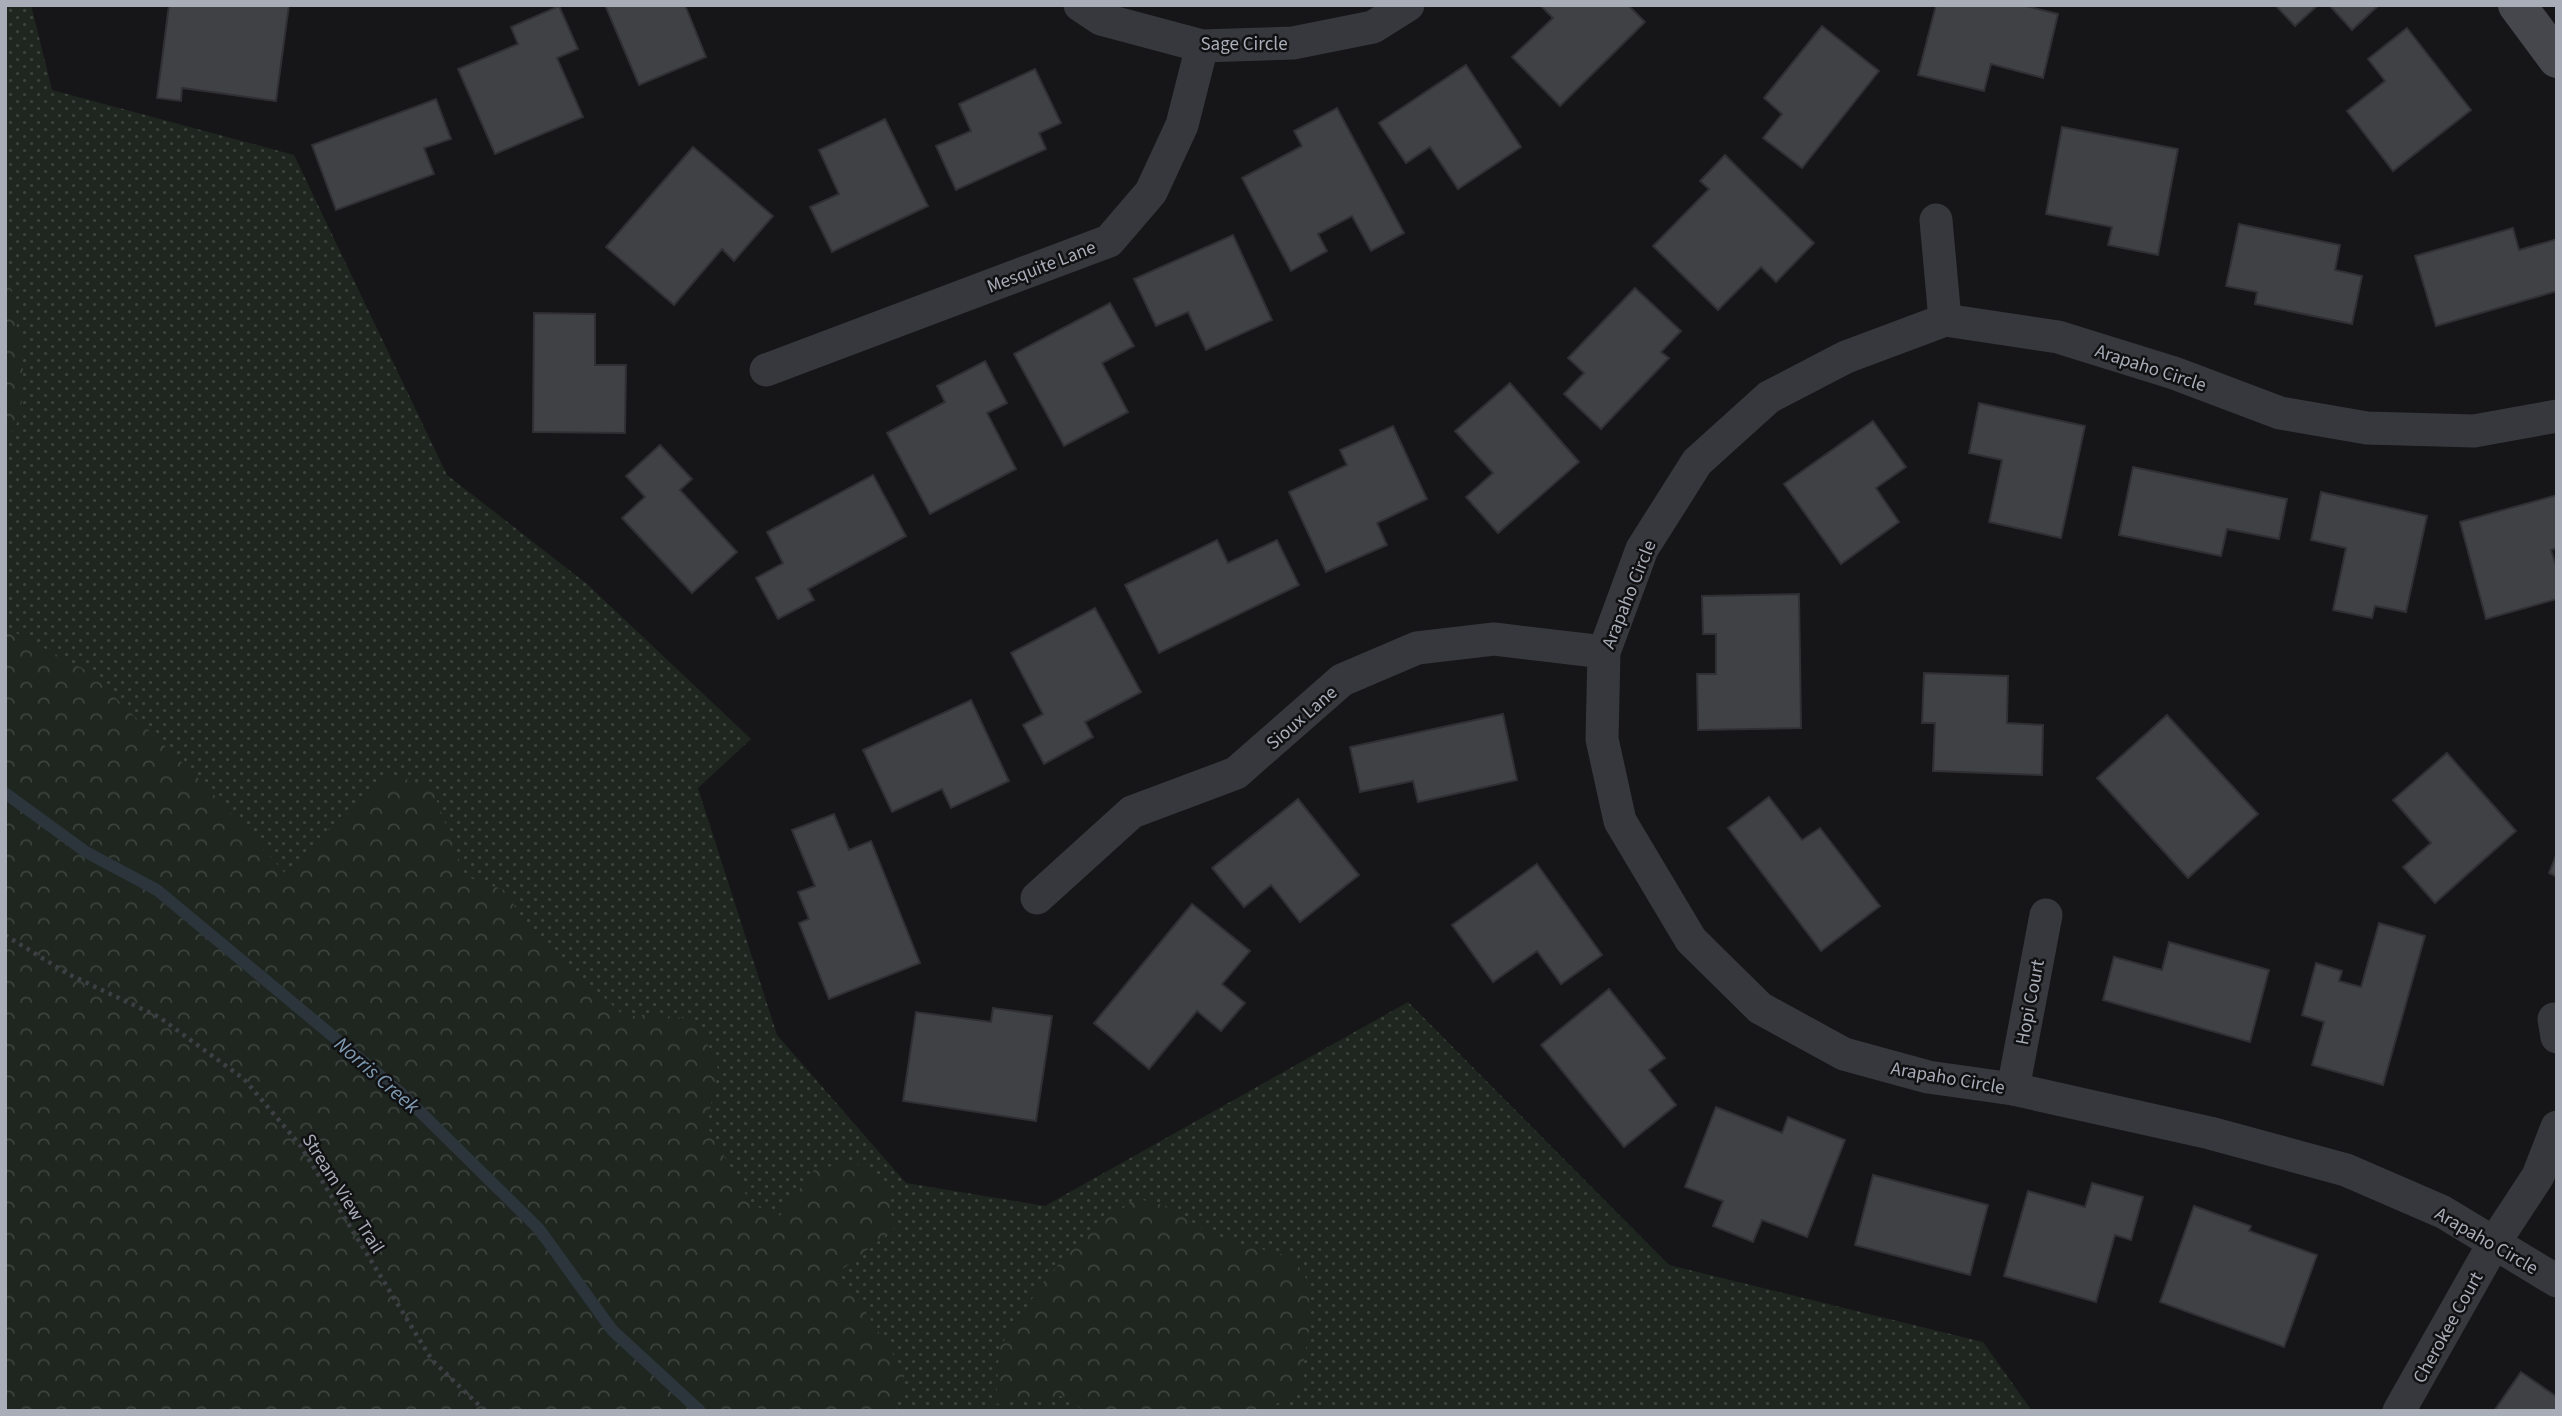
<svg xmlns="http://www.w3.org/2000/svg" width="2562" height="1416" viewBox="0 0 2562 1416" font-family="'Source Sans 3',sans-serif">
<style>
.green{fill:url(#green-dots)}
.forest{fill:url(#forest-crowns)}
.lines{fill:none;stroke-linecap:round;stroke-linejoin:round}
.stream{stroke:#2c353c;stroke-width:12}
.building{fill:#404145;stroke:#303034;stroke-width:2}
.path{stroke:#3d3f44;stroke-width:4.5;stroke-dasharray:3.5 5;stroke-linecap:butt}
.street{stroke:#37383d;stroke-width:33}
.secondary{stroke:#45474d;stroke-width:38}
.labels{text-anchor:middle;stroke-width:5;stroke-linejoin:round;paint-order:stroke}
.street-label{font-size:19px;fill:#a8adb8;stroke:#111113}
.water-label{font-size:21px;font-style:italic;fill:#7f9bb3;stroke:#111113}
</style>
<defs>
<pattern id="green-dots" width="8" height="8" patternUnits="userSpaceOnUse" patternTransform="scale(1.75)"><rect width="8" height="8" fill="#1e261f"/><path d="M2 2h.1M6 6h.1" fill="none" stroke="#3c433d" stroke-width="1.8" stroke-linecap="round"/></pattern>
<pattern id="forest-crowns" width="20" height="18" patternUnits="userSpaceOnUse" patternTransform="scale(1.75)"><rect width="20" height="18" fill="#1e261f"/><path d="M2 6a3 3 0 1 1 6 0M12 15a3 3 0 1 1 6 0" fill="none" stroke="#3c433d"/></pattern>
</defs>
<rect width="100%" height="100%" fill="#161618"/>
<path class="green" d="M5,5H31L52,90L294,155L447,475L587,584L751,739L698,788L777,1035L906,1183L1045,1206L1408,1002L1669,1265L1983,1342L2032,1411H5Z"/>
<g class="forest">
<path d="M5,255L23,363L21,417L5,441Z"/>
<path d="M5,627L89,672L205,785L285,873L323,834L391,776L431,785L465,876L504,890L528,926L625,1017L651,1014L697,1020L718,1069L707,1126L751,1203L778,1218L814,1170L853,1161L886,1184L894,1229L831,1278L860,1303L905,1373L896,1411H5Z"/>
<path d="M1136,1198L1162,1205L1221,1239L1293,1257L1307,1280L1311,1319L1299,1390L1265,1411H1084L1063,1396L996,1404L999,1348L1046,1278L1089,1232Z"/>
</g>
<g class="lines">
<path class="stream" d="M5,793L86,852L157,890L400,1092L539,1229L612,1330L700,1411"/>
</g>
<g class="building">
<path d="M169,5H289L276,101L182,88L181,101L157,98Z"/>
<path d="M605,5H685L706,57L639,85Z"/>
<path d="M1540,5H1628L1645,22L1560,106L1512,57L1553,18Z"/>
<path d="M1936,5H2022L2058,14L2043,78L1991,64L1984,91L1918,75Z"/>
<path d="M2275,5H2318L2295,26Z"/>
<path d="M2329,5H2379L2352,30Z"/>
<path d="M559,6L578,49L557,58L583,117L495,154L458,69L518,44L511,27Z"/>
<path d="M1822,26L1879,71L1802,168L1763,138L1782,114L1764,98Z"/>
<path d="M2407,28L2471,110L2393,171L2347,111L2385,81L2368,59Z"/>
<path d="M1466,65L1521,147L1458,189L1430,147L1406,163L1379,123Z"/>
<path d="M1035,69L1061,123L1039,133L1046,149L956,190L936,146L971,131L959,104Z"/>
<path d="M436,99L451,139L424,148L434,174L336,210L312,145Z"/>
<path d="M1337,108L1404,233L1371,251L1352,216L1318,234L1327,251L1291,271L1242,178L1302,146L1294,131Z"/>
<path d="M885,119L928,206L832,252L810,207L839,194L819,150Z"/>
<path d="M2062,127L2178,149L2158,255L2108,245L2112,227L2046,214Z"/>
<path d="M693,147L773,216L734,261L722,249L674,305L606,247Z"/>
<path d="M1725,155L1814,243L1776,282L1761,267L1718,310L1653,246L1709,189L1700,181Z"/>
<path d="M2239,224L2340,245L2335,270L2362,276L2352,324L2255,304L2257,292L2226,286Z"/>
<path d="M2513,228L2519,250L2557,239V291L2436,326L2415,256Z"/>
<path d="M1233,235L1272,320L1206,350L1188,312L1156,326L1134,279Z"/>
<path d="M1635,288L1681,331L1661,352L1669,358L1601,429L1564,394L1584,373L1568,358Z"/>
<path d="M1110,303L1134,346L1102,363L1128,412L1064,446L1014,354Z"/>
<path d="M534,313L595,314V365H626L625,433L533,432Z"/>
<path d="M985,361L1007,403L987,413L1016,469L930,514L887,433L945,402L937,386Z"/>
<path d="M1510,383L1579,462L1498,533L1466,497L1493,473L1455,431Z"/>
<path d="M1979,403L2085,426L2061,538L1989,522L2002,460L1969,453Z"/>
<path d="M1873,421L1906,467L1876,488L1899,522L1841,564L1784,484Z"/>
<path d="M1393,426L1427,499L1377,523L1387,545L1326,572L1289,492L1347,465L1340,450Z"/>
<path d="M660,445L692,479L680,490L737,552L692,593L622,518L645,497L626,476Z"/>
<path d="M2133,467L2287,499L2279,539L2227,529L2221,556L2119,535Z"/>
<path d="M873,475L906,536L808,589L814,600L778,619L756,578L783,563L767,532Z"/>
<path d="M2321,492L2427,516L2406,612L2375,606L2372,618L2333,610L2346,548L2311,540Z"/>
<path d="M2557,495V548L2551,550L2557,569V599L2486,619L2460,522Z"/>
<path d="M1217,540L1228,563L1277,540L1299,585L1159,653L1125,585Z"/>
<path d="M1799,594L1801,728L1698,730L1697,674H1716V634H1703L1702,596Z"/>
<path d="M1095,608L1141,692L1085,722L1093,737L1044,764L1023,725L1043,714L1011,653Z"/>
<path d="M1924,673L2008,676L2007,723L2043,725L2042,775L1933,771L1935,723H1922Z"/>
<path d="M971,700L1009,781L951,808L942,789L892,812L863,750Z"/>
<path d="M1503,714L1517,780L1418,802L1413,781L1360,792L1350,747Z"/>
<path d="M2167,715L2258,814L2188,878L2097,778Z"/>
<path d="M2447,753L2516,831L2435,903L2403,867L2431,843L2393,800Z"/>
<path d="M1769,797L1802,840L1820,828L1880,906L1821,951L1728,828Z"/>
<path d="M1298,799L1359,875L1300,922L1271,885L1244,907L1212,868Z"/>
<path d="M834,814L849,850L871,841L920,963L829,999L799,923L809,919L798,892L815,886L792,830Z"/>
<path d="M2557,853V877L2549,873Z"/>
<path d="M1537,864L1602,955L1561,984L1537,951L1493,982L1452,925Z"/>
<path d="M1192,904L1250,951L1222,984L1245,1003L1221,1031L1197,1011L1149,1069L1094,1023Z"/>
<path d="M2379,923L2425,936L2383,1085L2312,1065L2324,1022L2302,1015L2316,963L2342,971L2339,981L2361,987Z"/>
<path d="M2169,942L2269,970L2250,1042L2103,1000L2114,957L2162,970Z"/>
<path d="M1609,989L1665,1058L1649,1070L1676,1105L1624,1147L1541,1045Z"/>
<path d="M993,1008L1052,1016L1036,1121L903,1101L916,1012L991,1022Z"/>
<path d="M1716,1107L1782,1133L1788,1117L1845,1140L1807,1237L1762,1220L1753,1242L1713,1226L1723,1201L1685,1187Z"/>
<path d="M1873,1175L1988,1205L1970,1275L1855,1245Z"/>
<path d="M2092,1183L2143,1197L2131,1240L2115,1235L2096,1302L2004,1276L2028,1191L2085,1207Z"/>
<path d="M2194,1206L2251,1226L2249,1231L2317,1255L2284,1347L2160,1302Z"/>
<path d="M2521,1372L2557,1397V1411H2494Z"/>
</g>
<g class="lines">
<path class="path" d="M5,935L68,974L159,1017L244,1079L300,1145L432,1360L485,1411"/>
<g class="street">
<path d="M1080,5L1101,19L1202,46L1293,43L1373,27L1408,5"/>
<path d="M1936,220L1945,320"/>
<path d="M766,370L1109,241L1151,192L1182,125L1202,46"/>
<path d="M2557,416L2474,431L2367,428L2280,413L2174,373L2058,337L1945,320L1846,357L1769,397L1697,462L1642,549L1604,652L1602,739L1620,821L1691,940L1760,1008L1844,1054L1928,1077L2013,1089L2210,1133L2346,1170L2443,1212L2557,1281"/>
<path d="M1037,898L1132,812L1236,773L1342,680L1417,648L1494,639L1604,652"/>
<path d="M2554,1019L2557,1037"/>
<path d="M2013,1089L2046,915"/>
<path d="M2399,1411L2494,1243L2538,1176L2557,1127"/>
</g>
<path class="secondary" d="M2517,5L2557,59"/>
</g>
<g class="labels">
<g class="street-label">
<text x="1244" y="50">Sage Circle</text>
<text transform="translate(1041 266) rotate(-21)" y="7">Mesquite Lane</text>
<text transform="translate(2151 367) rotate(18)" y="7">Arapaho Circle</text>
<text transform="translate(1628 594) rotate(-68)" y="7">Arapaho Circle</text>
<text transform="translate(1301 717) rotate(-41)" y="7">Sioux Lane</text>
<text transform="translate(2029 1002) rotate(-79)" y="7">Hopi Court</text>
<text transform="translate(1948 1077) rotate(10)" y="7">Arapaho Circle</text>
<text transform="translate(344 1193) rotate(58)" y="7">Stream View Trail</text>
<text transform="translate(2487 1240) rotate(30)" y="7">Arapaho Circle</text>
<text transform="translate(2447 1327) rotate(-61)" y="7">Cherokee Court</text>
</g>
<g class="water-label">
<text transform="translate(377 1075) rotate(41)" y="7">Norris Creek</text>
</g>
</g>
<rect width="2562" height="1416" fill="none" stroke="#a8adb8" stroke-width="14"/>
</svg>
